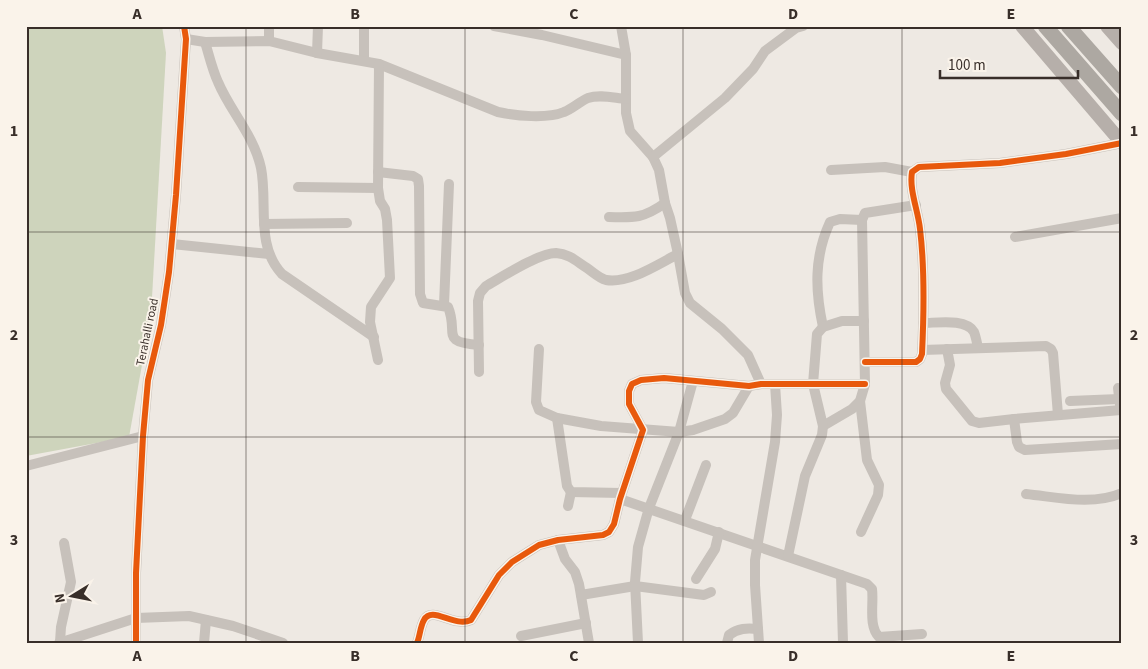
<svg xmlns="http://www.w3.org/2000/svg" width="1148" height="669" viewBox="0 0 1148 669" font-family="'Source Sans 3',sans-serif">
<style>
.green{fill:#ced4bc}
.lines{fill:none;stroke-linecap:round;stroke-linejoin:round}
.minor{stroke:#c7c1bb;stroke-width:10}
.major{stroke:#b6afaa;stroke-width:14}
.highway{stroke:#ada8a2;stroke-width:15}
.cycleway-casing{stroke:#faf3ea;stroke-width:9}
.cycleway{stroke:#e8590c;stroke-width:6}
.grid{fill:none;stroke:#382e29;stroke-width:1;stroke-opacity:0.55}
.labels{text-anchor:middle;stroke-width:4;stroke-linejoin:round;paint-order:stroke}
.street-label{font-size:12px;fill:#382e29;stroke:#faf3ea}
.neatline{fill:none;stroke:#382e29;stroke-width:2}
.grid-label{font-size:16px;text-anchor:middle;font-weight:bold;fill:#382e29}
</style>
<rect width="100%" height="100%" fill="#eee9e3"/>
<path class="green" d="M26,26H162L166,53L151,315L129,437L26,456Z"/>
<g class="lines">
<g class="minor">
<path d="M269,26V41"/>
<path d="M364,26V61"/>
<path d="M494,26L542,35L626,55"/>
<path d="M621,26L626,55V113L630,131L653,157L659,170L665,203L670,218L678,254L685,293L690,303L722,329L748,355L761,384"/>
<path d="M186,39L205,42L269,41L317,53L379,64L498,112C516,116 547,119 564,112C572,109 579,102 588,98C600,94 614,98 626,99"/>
<path d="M205,42C209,55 212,69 218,82C230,111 254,135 261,168C268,203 255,245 282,274L374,337"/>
<path d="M317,53L318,26"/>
<path d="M653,157L725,98L753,69L765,51L796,28L803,26"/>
<path d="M831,170L885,167L912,172"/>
<path d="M378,172L413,176L418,179L419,186L420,294L423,303L448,307C459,333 439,342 479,345"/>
<path d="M298,187L378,188"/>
<path d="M609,217C635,218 644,218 665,203"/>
<path d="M264,224L347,223"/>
<path d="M1015,237L1122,218"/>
<path d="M172,244L269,254"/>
<path d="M444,305L449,184"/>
<path d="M923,323C937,323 966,318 974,332C976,337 977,343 978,348"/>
<path d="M823,327C815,290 814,257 830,222L840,219L862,220"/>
<path d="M539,349L536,402L539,410L557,418L601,426L679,432L693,430L725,419L733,413L749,386"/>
<path d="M947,349L950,365L945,383L946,389L972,421L979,423L1014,419L1121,410"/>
<path d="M922,350L1046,346L1051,349L1053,353L1058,415"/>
<path d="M378,360L370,322L371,307L390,278L387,220L385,209L380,201L378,188L379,64"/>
<path d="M865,362H916L920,359L922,354C924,313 925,270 920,229C918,210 909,190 912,172L919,167L1000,163L1066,154L1122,143"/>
<path d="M479,372L478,301L480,293L486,286C502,277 539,253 556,253C569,254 576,261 587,268C593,272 599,278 606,280C629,284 658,264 678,254"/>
<path d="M1118,388L1120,405"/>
<path d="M860,401L867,460L879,485L878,495L861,532"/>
<path d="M1070,401L1119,399"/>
<path d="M557,418L567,486L571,492L621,493"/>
<path d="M1014,419L1017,442L1019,447L1025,450L1122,444"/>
<path d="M823,426L852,409L860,401L865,384L862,220L865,213L916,205"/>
<path d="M26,466L143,436"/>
<path d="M1026,494C1057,497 1092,506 1122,493"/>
<path d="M620,499L867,584L872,589C874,603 868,626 879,637L922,634"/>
<path d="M568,506L571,492"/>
<path d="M685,520L706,465"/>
<path d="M558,540L565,559L575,572L579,584L589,643"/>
<path d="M788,556L805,476L822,435L823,426L813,384L817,334L823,327L842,321H864"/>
<path d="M841,575L843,643"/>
<path d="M696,579L715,549L719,532"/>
<path d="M581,595L635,586L704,595L711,592"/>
<path d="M521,636L586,623"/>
<path d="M60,642L61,627L71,582L64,543"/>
<path d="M59,643L136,618L189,616L233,626L283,643"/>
<path d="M136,643V573L143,436L148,380L161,325L169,272L176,195L186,39L184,26"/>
<path d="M204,643L206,620"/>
<path d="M417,643C420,636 420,627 424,620C432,605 454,628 471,620L499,575L512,562L539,545L558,540L603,535L609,532L614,524L620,499L643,430L629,404V391L632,384L641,380L664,378L749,386L761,384H865"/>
<path d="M638,643L635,582L638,547L649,508L679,432L693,381"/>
<path d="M727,643L729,635C738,628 747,628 758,629"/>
<path d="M759,643L755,585V560L775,442L777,415L775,384"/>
</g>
<g class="major">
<path d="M1022,26L1122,143"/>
<path d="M1107,26L1122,43"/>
</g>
<g class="highway">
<path d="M1045,26L1122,114"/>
<path d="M1068,26L1122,87"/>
</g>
<defs>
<g id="cycleway">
<path d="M865,362H916L920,359L922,354C924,313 925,270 920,229C918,210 909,190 912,172L919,167L1000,163L1066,154L1122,143"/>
<path d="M136,643V573L143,436L148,380L161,325L169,272L176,195L186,39L184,26"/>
<path d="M417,643C420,636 420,627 424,620C432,605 454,628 471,620L499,575L512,562L539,545L558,540L603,535L609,532L614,524L620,499L643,430L629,404V391L632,384L641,380L664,378L749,386L761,384H865"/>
</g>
</defs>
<use href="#cycleway" class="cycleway-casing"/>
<use href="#cycleway" class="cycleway"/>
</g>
<path class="grid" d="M246,26V643M465,26V643M683,26V643M902,26V643M26,232H1122M26,437H1122"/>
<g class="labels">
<g class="street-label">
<text transform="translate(147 332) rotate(-78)" y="4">Terahalli road</text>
</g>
</g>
<rect width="1148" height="669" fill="none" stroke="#faf3ea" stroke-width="55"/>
<g transform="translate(72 596) rotate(260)" stroke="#faf3ea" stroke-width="4" paint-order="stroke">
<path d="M0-4L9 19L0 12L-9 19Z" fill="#382e29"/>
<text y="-8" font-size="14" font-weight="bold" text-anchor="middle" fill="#382e29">N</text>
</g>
<path d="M940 70v8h138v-8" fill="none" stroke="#382e29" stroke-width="2.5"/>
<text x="948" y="70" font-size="15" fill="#382e29" stroke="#faf3ea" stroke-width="4" paint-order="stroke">100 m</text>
<rect x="28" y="28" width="1092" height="614" class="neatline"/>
<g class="grid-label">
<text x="137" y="19">A</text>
<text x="355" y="19">B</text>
<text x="574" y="19">C</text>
<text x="793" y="19">D</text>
<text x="1011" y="19">E</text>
<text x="14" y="136">1</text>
<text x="1134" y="136">1</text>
<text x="14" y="340">2</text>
<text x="1134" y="340">2</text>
<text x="14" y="545">3</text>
<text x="1134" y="545">3</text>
<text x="137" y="661">A</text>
<text x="355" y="661">B</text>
<text x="574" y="661">C</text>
<text x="793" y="661">D</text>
<text x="1011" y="661">E</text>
</g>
</svg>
